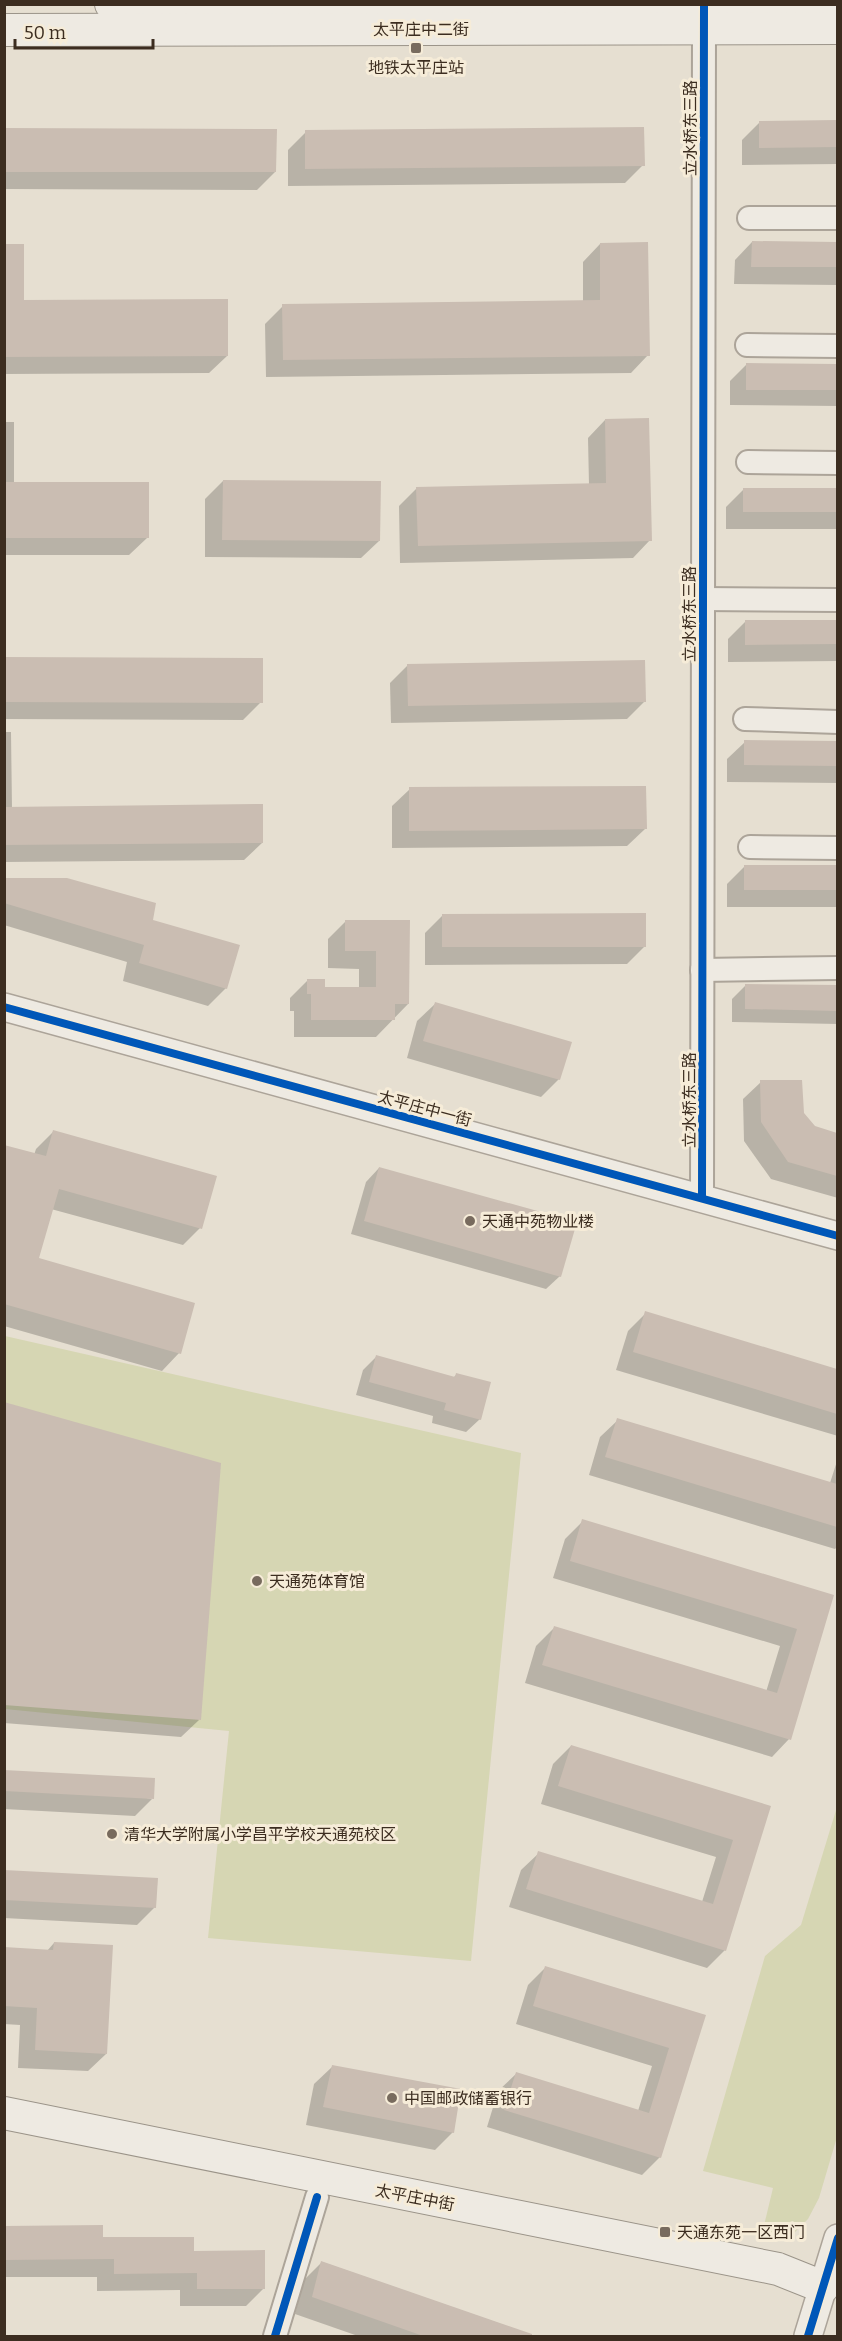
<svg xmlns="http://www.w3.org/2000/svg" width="842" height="2341" viewBox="0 0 842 2341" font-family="Bitter,'Noto Sans SC',serif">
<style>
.green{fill:#d6d6b3}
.shadow{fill:#0003}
.building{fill:#cabdb2}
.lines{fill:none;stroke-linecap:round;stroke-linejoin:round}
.minor-casing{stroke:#aca499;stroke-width:26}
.tertiary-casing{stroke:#aca499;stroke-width:30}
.secondary-casing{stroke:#9b9489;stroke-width:34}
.minor{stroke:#eeeae2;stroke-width:22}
.tertiary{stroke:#eeeae2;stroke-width:27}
.secondary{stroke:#eeeae2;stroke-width:32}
.cycleway-casing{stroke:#f6ecd8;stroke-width:11}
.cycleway{stroke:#0057b8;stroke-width:8}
.poi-dot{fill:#786b5e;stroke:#f6ecd8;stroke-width:2}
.labels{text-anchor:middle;stroke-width:6;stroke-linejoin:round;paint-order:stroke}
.street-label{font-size:16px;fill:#3c2d20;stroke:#f6ecd8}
.poi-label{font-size:16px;fill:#3c2d20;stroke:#f6ecd8;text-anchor:start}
</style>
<rect width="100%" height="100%" fill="#e6dfd1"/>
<g class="green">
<path d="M5,1336L521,1453L471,1961L208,1938L229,1731L5,1709Z"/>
<path d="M837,1807V2137L819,2198L808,2219L793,2234L779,2241L760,2242L773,2188L703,2171L765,1956L801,1925Z"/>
</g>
<g class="shadow">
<path d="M760,122H838V164L742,165V140Z"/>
<path d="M4,130L275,172L257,190L4,189Z"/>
<path d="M306,132L643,165L625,183L288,186V150Z"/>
<path d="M752,242L838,243V285L734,284L735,260Z"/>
<path d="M600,244L648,355L631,373L266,377L265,324L283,306L583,302V262Z"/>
<path d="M4,246L23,302L227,356L209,373L4,374Z"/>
<path d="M746,365H838V406L730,405V381Z"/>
<path d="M605,420L650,540L633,558L400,563L399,506L417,488L589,485L588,438Z"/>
<path d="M4,422H14V484L147,538L129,555H4Z"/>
<path d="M223,481L379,541L361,558L205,557V499Z"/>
<path d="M744,489H838V529H726V507Z"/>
<path d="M838,621V661L728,662V639L745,622Z"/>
<path d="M4,659L261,702L243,720L4,719Z"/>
<path d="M408,665L644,702L627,719L391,723L390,683Z"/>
<path d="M4,732H11L12,808L262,843L244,860L4,862Z"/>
<path d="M745,742H838V783L727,782V759Z"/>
<path d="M410,789L645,829L627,846L392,848V806Z"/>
<path d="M745,866H838V907H727V884Z"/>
<path d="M4,881L151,921L226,988L208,1006L123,981L127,962L4,925Z"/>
<path d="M442,916L645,946L627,964L425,965V933Z"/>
<path d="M346,921L408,922V1004L376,1037H294V1011H290V998L307,981L324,988L359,989V969L328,968V939Z"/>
<path d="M746,985L838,987V1024L732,1022V999Z"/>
<path d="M435,1004L559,1079L541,1097L407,1058L417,1021Z"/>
<path d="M761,1082L802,1113L814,1128L838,1134V1198L771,1179L744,1141L743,1099Z"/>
<path d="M53,1132L200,1228L183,1245L51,1209L37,1259L179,1353L162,1371L4,1326V1146L34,1155L36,1149Z"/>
<path d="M379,1168L560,1276L546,1289L351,1234L366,1182Z"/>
<path d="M646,1313L838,1371V1436L616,1370L628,1331Z"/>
<path d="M376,1357L453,1378L457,1374L480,1419L466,1432L432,1423L433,1416L356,1395L363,1370Z"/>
<path d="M4,1404L199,1720L181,1737L4,1723Z"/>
<path d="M618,1420L830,1483L838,1458V1546L835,1549L589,1475L600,1437Z"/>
<path d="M583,1521L833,1596L789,1739L772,1757L525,1683L536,1646L554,1628L766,1692L780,1646L553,1578L565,1539Z"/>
<path d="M571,1746L769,1807L725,1950L707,1968L509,1907L521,1870L539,1853L702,1902L716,1857L541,1804L553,1764Z"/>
<path d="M4,1772L152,1799L135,1816L4,1809Z"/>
<path d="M4,1872L155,1907L137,1925L4,1918Z"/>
<path d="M54,1943L106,2054L88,2071L18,2068L20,2025L4,2024V1949L47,1951Z"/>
<path d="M546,1967L704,2016L660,2157L642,2175L487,2127L498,2091L516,2074L638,2111L652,2066L516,2024L528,1985Z"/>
<path d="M332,2067L453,2132L435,2150L306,2125L314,2084Z"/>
<path d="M4,2228L193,2252L264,2288L246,2306H180V2290L97,2291V2277H4Z"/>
<path d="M322,2262L535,2336H358L295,2314L304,2280Z"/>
</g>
<g class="building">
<path d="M837,120V147L759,148V121Z"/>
<path d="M644,127L645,166L305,169V130Z"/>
<path d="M4,128L277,129L276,172H4Z"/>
<path d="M752,241L837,242V267H751Z"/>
<path d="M648,242L650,356L283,360L282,304L600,300V243Z"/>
<path d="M4,244H24V300L228,299V356L4,357Z"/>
<path d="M746,363L837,364V390H746Z"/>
<path d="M649,418L652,541L418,546L416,487L606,483L605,419Z"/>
<path d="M223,480L381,481L380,541L222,540Z"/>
<rect x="4" y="482" width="145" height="56"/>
<rect x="743" y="488" width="94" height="24"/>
<path d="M745,620H837V644L745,645Z"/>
<path d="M4,657L263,658V703L4,702Z"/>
<path d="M645,660L646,702L408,706L407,664Z"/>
<path d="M744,740L837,741V766L744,765Z"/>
<path d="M646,786L647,829L409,831V787Z"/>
<path d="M263,804V843L4,845V807Z"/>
<rect x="744" y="865" width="93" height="25"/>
<path d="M4,878H67L156,903L153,920L240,945L227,989L139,963L144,945L4,903Z"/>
<path d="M646,913V947H442V914Z"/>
<path d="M345,920H410L409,1004H395V1020H311V994H307V979H325V987H376V951H345Z"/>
<path d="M745,984L837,985V1011L745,1009Z"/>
<path d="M435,1002L572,1042L560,1080L423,1041Z"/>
<path d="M760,1080H802L804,1113L815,1126L837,1133V1176L788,1162L761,1122Z"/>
<path d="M53,1130L217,1176L202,1229L59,1189L39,1258L195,1303L181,1354L4,1304V1145L46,1156Z"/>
<path d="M379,1167L577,1222L561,1277L364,1221Z"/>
<path d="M645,1311L837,1369V1414L633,1352Z"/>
<path d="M376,1355L455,1377L456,1373L491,1382L481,1420L444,1410L446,1403L369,1382Z"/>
<path d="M4,1402L221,1463L201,1720L4,1705Z"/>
<path d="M617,1418L837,1484V1527L605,1457Z"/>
<path d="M582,1519L834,1595L791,1740L542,1665L554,1626L777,1693L797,1629L570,1561Z"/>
<path d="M571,1745L771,1806L726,1951L526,1889L538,1851L713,1904L733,1840L558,1786Z"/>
<path d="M4,1770L155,1778L154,1799L4,1791Z"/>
<path d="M4,1870L158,1878L156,1908L4,1900Z"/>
<path d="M54,1942L113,1945L107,2054L35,2050L37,2008L4,2006V1947L53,1950Z"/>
<path d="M545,1966L706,2015L661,2158L504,2110L516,2072L649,2113L669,2048L533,2006Z"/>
<path d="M332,2065L461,2089L454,2133L323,2107Z"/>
<path d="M103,2225V2237H194V2251L265,2250V2289H197V2273L114,2274V2259L4,2260V2226Z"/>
<path d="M321,2261L532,2334V2337H426L312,2297Z"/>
</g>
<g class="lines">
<defs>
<g id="minor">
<path d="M749,218H838"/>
<path d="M747,345L838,346"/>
<path d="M748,462L838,463"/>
<path d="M702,599L838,600"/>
<path d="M745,719L838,722"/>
<path d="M750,847L838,848"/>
<path d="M702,970L838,968"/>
<path d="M702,1198L704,29"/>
<path d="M275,2336L317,2197"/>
</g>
<g id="tertiary">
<path d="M4,1007L838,1236"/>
<path d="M808,2336L838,2238"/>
</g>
<g id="secondary">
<path d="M111,4L838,6"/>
<path d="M4,30L838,28"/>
<path d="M4,2113L778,2269L823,2287"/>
</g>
</defs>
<use href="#minor" class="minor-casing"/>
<use href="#tertiary" class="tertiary-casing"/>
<use href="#secondary" class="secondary-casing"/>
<use href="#minor" class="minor"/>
<use href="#tertiary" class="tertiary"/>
<use href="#secondary" class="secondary"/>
<defs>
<g id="cycleway">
<path d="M4,1007L838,1236"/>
<path d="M702,1198L704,4"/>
<path d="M275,2336L317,2197"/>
<path d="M808,2336L838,2238"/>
</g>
</defs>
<use href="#cycleway" class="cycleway-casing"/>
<use href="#cycleway" class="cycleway"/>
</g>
<g class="poi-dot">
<rect x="410" y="42" width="12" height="12" rx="3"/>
<circle cx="470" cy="1221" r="6"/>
<circle cx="257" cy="1581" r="6"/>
<circle cx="112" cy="1834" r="6"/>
<circle cx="392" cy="2098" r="6"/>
<rect x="659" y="2226" width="12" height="12" rx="3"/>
</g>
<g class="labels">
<g class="street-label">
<text x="421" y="35">太平庄中二街</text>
<text transform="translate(690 128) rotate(-90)" y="6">立水桥东三路</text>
<text transform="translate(689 614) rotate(-90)" y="6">立水桥东三路</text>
<text transform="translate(689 1100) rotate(-90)" y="6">立水桥东三路</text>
<text transform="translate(425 1108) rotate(15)" y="6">太平庄中一街</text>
<text transform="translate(415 2197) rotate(11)" y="6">太平庄中街</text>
</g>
<g class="poi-label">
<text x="416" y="73" text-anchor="middle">地铁太平庄站</text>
<text x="482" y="1227">天通中苑物业楼</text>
<text x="269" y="1587">天通苑体育馆</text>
<text x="124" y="1840">清华大学附属小学昌平学校天通苑校区</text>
<text x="404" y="2104">中国邮政储蓄银行</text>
<text x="677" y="2238">天通东苑一区西门</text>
</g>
</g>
<rect width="842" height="2341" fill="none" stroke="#3c2d20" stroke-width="12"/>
<path d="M15 39v9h138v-9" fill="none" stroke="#3c2d20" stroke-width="3"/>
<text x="24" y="39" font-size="18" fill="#3c2d20" stroke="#f6ecd8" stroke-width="4.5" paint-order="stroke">50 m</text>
</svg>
